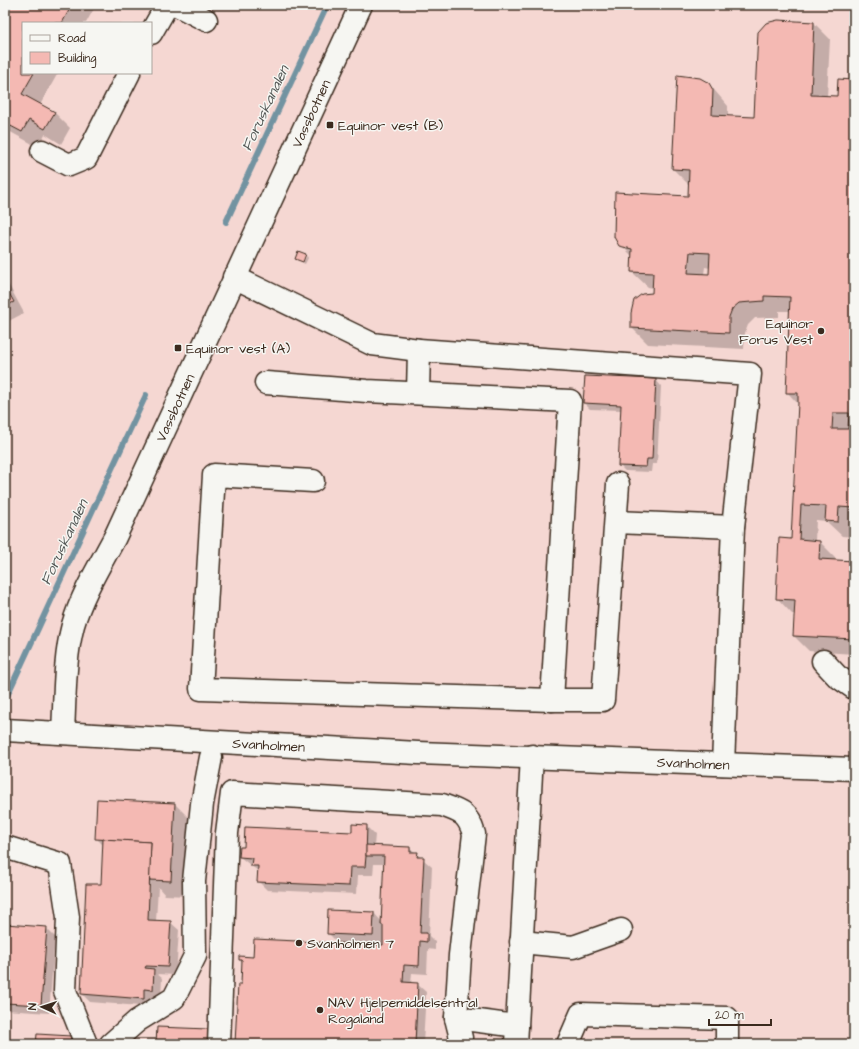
<svg xmlns="http://www.w3.org/2000/svg" width="859" height="1049" viewBox="0 0 859 1049" font-family="'Architects Daughter',sans-serif">
<style>
.built{fill:#f5d7d2;fill-rule:evenodd}
.shadow{fill:#0003;fill-rule:evenodd}
.lines{fill:none;stroke-linecap:round;stroke-linejoin:round}
.stream{stroke:#7293a1;stroke-width:6}
.building{fill:#f4b9b3;stroke:#3b2a1e;fill-rule:evenodd}
.minor-casing{stroke:#3b2a1e;stroke-width:25}
.minor{stroke:#f6f6f2;stroke-width:22}
.poi-dot{fill:#3b2a1e;stroke:#f6f6f2;stroke-width:1.5}
.labels{text-anchor:middle;stroke-width:3;stroke-linejoin:round;paint-order:stroke}
.street-label{font-size:14px;fill:#3b2a1e;stroke:#f6f6f2}
.poi-label{font-size:14px;fill:#3b2a1e;stroke:#f6f6f2;text-anchor:start}
.water-label{font-size:15px;font-style:italic;fill:#525654;stroke:#f6f6f2}
</style>
<rect width="100%" height="100%" fill="#f5e4df"/>
<filter id="ink" filterUnits="userSpaceOnUse"><feTurbulence type="fractalNoise" baseFrequency=".025" numOctaves="2"/><feDisplacementMap in="SourceGraphic" scale="8" xChannelSelector="R" yChannelSelector="G"/><feConvolveMatrix kernelMatrix="1 2 1 2 8 2 1 2 1" color-interpolation-filters="sRGB"/></filter>
<g filter="url(#ink)">
<path class="built" d="M5,5H854V1044H5ZM23,23H151V73H23Z"/>
<g class="shadow">
<path d="M5,5H96L86,23H23V73H58L40,105L54,112L70,128L61,144L45,134L38,147L5,129Z"/>
<path d="M778,21L814,23L830,39L827,97H838L854,81V537L842,536L826,521L816,520L815,541L820,542L835,557V561L854,562V654L809,651L794,636L795,614H792L777,598L792,540L799,405L787,392L791,311H779V317L755,318L748,325L745,333L744,349L648,344L632,328V313L653,294V288L648,287L632,272L633,257L616,240L614,229L616,193L689,197V185L673,169L709,84L728,106V117L755,119ZM705,267L710,268V275L704,274Z"/>
<path d="M307,256L308,258L305,264L303,263Z"/>
<path d="M5,278L24,313L5,323Z"/>
<path d="M656,380L661,386L657,464H652L651,472L625,471L619,465L622,410L590,409L584,403Z"/>
<path d="M175,804L191,820L187,896L165,895L158,887L156,921L170,922L179,930L176,975L157,974L162,978L161,998L152,997V1007L90,1002L82,994L102,885L104,846L96,838Z"/>
<path d="M366,826L375,835L374,846L410,848L432,867L429,936L435,942V950L428,949L427,974L412,973L411,984H417L426,992L423,1044H236L242,985L243,964L240,960V957L254,958L339,944L328,933L374,913L382,922L385,864H374L373,875H358L357,894L267,890L258,881L259,872L240,857L352,833Z"/>
<path d="M5,925L46,928L55,937L49,1013L5,1010Z"/>
<path d="M70,1037L77,1044H37Z"/>
</g>
<g class="lines">
<g class="stream">
<path d="M226,222L327,5"/>
<path d="M5,700L146,395"/>
</g>
</g>
<g class="building">
<path d="M5,5H72L62,23H23V73H34L22,94L55,112L45,129L29,120L22,132L5,123Z"/>
<path d="M778,20L814,22L811,95L837,96L838,79L854,80V508L839,507L838,522L825,521L826,506L801,505L799,539L820,541L819,559L854,561V639L793,636L795,600L776,599L779,538L791,539L798,403V393H786L790,297L764,296V301L739,303L732,309L729,317V333L631,328V313L634,300L642,294L652,293L653,273L631,272L632,249L619,246L614,237L615,192L688,196L689,170L672,169L677,75L700,78L709,83L713,90L712,115L754,117L758,32L766,23ZM690,252L710,253L709,274L688,273ZM833,413H849L848,429H832Z"/>
<path d="M298,251L306,254L303,262L295,259Z"/>
<path d="M5,286L14,302L5,306Z"/>
<path d="M585,376L656,379L652,459H647L646,467L618,466L621,405L583,403Z"/>
<path d="M97,799L175,803L171,881L149,880L151,842L95,839Z"/>
<path d="M352,824L367,825L366,856L365,867H350L349,886L257,882L258,866H251L252,858L239,857L240,847H244L245,827L352,832Z"/>
<path d="M103,839L151,842L148,920L171,921L168,967L146,966L145,968L154,969L153,990L144,989V999L81,994L86,884H101Z"/>
<path d="M366,845L410,847V852H418L417,857H424L420,933H427V942L420,941L419,966L404,965L403,982L418,983L415,1044H235L238,984H241L242,960H239V956L253,957L254,939L383,945V925H381L384,856H366Z"/>
<path d="M328,910L374,912L373,936L327,934Z"/>
<path d="M5,924L47,927L41,1005L5,1003Z"/>
<path d="M157,1027L208,1029V1044H156Z"/>
<path d="M37,1034L71,1036L70,1044H36Z"/>
</g>
<g class="lines">
<defs>
<g id="minor">
<path d="M177,5L206,20"/>
<path d="M151,33L167,5"/>
<path d="M42,151L69,165L86,158L129,73"/>
<path d="M234,277L372,344L419,350L750,374L733,527L723,764"/>
<path d="M266,383L367,391L570,401L552,700"/>
<path d="M418,393L419,350"/>
<path d="M313,481L214,475L201,689L552,700H603L618,484"/>
<path d="M616,522L733,527"/>
<path d="M823,661L837,676L854,688"/>
<path id="s1" d="M5,730L418,753L854,769"/>
<path id="s2" d="M63,732C65,697 64,659 73,625C82,594 100,565 115,537L361,5"/>
<path d="M5,847L60,864L68,917L65,991L86,1044"/>
<path d="M521,942L573,947L621,930"/>
<path d="M456,1018L517,1026"/>
<path d="M111,1044L137,1021L174,998L195,956L194,881L202,804L211,757"/>
<path d="M219,1044L227,833L232,793L442,805C462,812 468,814 474,834L460,955L456,1018L461,1038L459,1044"/>
<path d="M516,1044L532,756"/>
<path d="M568,1044L581,1014L727,1018V1044"/>
</g>
</defs>
<use href="#minor" class="minor-casing"/>
<use href="#minor" class="minor"/>
</g>
</g>
<g class="poi-dot">
<rect x="326" y="121" width="8" height="8" rx="2"/>
<circle cx="821" cy="331" r="4"/>
<rect x="174" y="344" width="8" height="8" rx="2"/>
<circle cx="299" cy="943" r="4"/>
<circle cx="320" cy="1010" r="4"/>
</g>
<g class="labels">
<g class="street-label">
<text dy="5" stroke="none"><textPath href="#s2" startOffset="672">Vassbotnen</textPath></text>
<text dy="5" stroke="none"><textPath href="#s2" startOffset="348">Vassbotnen</textPath></text>
<text dy="5" stroke="none"><textPath href="#s1" startOffset="264">Svanholmen</textPath></text>
<text dy="5" stroke="none"><textPath href="#s1" startOffset="689">Svanholmen</textPath></text>
</g>
<g class="poi-label">
<text x="338" y="130">Equinor vest (B)</text>
<text x="813" y="328" text-anchor="end">Equinor<tspan x="813" dy="16">Forus Vest</tspan></text>
<text x="186" y="353">Equinor vest (A)</text>
<text x="307" y="948">Svanholmen 7</text>
<text x="328" y="1007">NAV Hjelpemiddelsentral<tspan x="328" dy="16">Rogaland</tspan></text>
</g>
<g class="water-label">
<text transform="translate(265 108) rotate(-65)" y="5">Foruskanalen</text>
<text transform="translate(64 542) rotate(-65)" y="5">Foruskanalen</text>
</g>
</g>
<rect width="859" height="1049" fill="none" stroke="#f6f6f2" stroke-width="20"/>
<rect x="10" y="10" width="839" height="1029" fill="none" stroke="#3b2a1e" stroke-width="1.5" filter="url(#ink)"/>
<rect x="22" y="22" width="130" height="52" fill="#f6f6f2" stroke="#aba49d"/>
<rect x="30" y="35" width="20" height="6" fill="#f6f6f2" stroke="#aba49d"/>
<text x="58" y="42" font-size="12" fill="#3b2a1e">Road</text>
<rect x="30" y="52" width="20" height="12" fill="#f4b9b3" stroke="#aba49d"/>
<text x="58" y="62" font-size="12" fill="#3b2a1e">Building</text>
<g transform="translate(42 1007) rotate(273)" stroke="#f6f6f2" stroke-width="3" paint-order="stroke">
<path d="M0-3L7 15L0 10L-7 15Z" fill="#3b2a1e"/>
<text y="-6" font-size="11" font-weight="bold" text-anchor="middle" fill="#3b2a1e">N</text>
</g>
<path d="M709 1019v6h62v-6" fill="none" stroke="#3b2a1e" stroke-width="2"/>
<text x="715" y="1019" font-size="12" fill="#3b2a1e" stroke="#f6f6f2" stroke-width="3" paint-order="stroke">20 m</text>
</svg>
